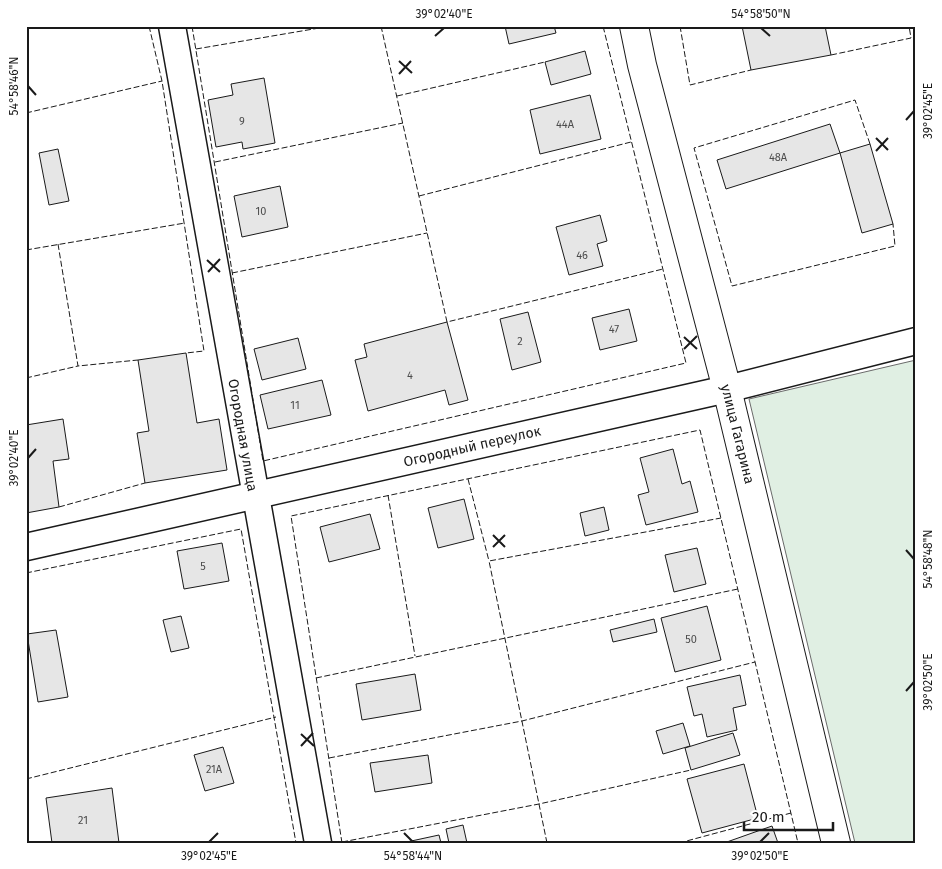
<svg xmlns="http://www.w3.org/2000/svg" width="942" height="869" viewBox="0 0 942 869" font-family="'Fira Sans',sans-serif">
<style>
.green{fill:#e0efe3;stroke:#6a6a6a}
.building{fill:#e6e6e6;stroke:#1a1a1a}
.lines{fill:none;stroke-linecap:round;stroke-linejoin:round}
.minor-casing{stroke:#1a1a1a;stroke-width:29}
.tertiary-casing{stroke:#1a1a1a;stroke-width:30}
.minor{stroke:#fff;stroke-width:26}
.tertiary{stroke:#fff;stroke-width:28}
.fence{stroke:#1a1a1a;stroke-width:1;stroke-dasharray:6 2.5;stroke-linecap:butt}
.ticks{fill:none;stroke:#1a1a1a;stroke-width:2}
.labels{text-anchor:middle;stroke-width:4;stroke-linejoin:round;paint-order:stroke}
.number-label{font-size:11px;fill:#4d4d4d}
.street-label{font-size:14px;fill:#1a1a1a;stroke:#fff}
.neatline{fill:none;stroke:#1a1a1a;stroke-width:2}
.ticks-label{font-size:12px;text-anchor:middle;fill:#1a1a1a}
</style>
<rect width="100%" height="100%" fill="#fff"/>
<path class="green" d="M916,360V843H855L749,399Z"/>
<g class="building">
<path d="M505,26H554L556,33L509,44Z"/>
<path d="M742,26H825L831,55L751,70Z"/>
<path d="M585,51L591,74L551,85L545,62Z"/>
<path d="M264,78L275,143L243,149L242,142L216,147L208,100L233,95L231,84Z"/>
<path d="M590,95L601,139L540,154L530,110Z"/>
<path d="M830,124L840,153L726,189L717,160Z"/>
<path d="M870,144L893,224L862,233L840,153Z"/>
<path d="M58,149L69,201L49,205L39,153Z"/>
<path d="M280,186L288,227L242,237L234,196Z"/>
<path d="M600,215L607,241L597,244L603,266L569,275L556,227Z"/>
<path d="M629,309L637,341L600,350L592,318Z"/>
<path d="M528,312L541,362L512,370L500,319Z"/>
<path d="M447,322L468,400L449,405L445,390L368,411L355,360L367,357L364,344Z"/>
<path d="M298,338L306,369L262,380L254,349Z"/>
<path d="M186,353L197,423L219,419L227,470L145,483L137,433L149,431L138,360Z"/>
<path d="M322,380L331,415L268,429L260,395Z"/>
<path d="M63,419L69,459L53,461L59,507L26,513V425Z"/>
<path d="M673,449L682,484L690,481L698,512L646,525L638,495L649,492L640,458Z"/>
<path d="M464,499L474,539L438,548L428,508Z"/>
<path d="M604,507L609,530L585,536L580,513Z"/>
<path d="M370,514L380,549L329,562L320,527Z"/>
<path d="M222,543L229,581L184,589L177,551Z"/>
<path d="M697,548L706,584L674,592L665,555Z"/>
<path d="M707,606L721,660L675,672L661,618Z"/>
<path d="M181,616L189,648L171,652L163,620Z"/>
<path d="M654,619L657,632L613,642L610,630Z"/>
<path d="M56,630L68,697L38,702L27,634Z"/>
<path d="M415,674L421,710L362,720L356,684Z"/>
<path d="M740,675L746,705L733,708L737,730L707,737L702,714L694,716L687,687Z"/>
<path d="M683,723L690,746L663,754L656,731Z"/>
<path d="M733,733L740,755L691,770L685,748Z"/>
<path d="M223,747L234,783L205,791L194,755Z"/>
<path d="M428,755L432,783L375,792L370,763Z"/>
<path d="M744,764L758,818L702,833L687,779Z"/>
<path d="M112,788L119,843H52L46,798Z"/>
<path d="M463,825L467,843H449L446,829Z"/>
<path d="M772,826L778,843H724Z"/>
<path d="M439,835L441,843H402Z"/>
</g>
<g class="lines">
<defs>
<g id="minor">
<path d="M172,26L318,843"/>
<path d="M26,547L727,389L916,341"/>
</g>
<path id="tertiary" d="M634,26L642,65L727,389L836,843"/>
</defs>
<use href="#minor" class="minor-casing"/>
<use href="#tertiary" class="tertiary-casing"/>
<use href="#minor" class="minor"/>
<use href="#tertiary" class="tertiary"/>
<g class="fence">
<path d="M149,26L162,81L204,351L186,353"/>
<path d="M192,26L263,461L686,363L603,26"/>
<path d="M381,26L447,322L663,269"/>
<path d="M680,26L690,85L751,70"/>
<path d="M196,49L331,26"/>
<path d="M831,55L911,38L909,26"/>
<path d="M397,96L545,62"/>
<path d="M26,113L162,81"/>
<path d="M870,144L855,100L694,148L732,286L895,246L893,224"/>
<path d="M215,162L403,123"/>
<path d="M419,196L631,142"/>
<path d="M58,244L78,366L138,360"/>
<path d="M26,250L185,223"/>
<path d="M232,273L427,233"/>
<path d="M26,378L78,366"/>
<path d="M468,479L489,561"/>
<path d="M388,495L415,656"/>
<path d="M59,507L145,483"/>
<path d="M26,573L241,529L296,843"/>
<path d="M316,678L738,589"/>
<path d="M329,758L522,721L755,662"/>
<path d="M26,779L276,717"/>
<path d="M26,835L27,843"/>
<path d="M342,842L539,804L691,770"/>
<path d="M342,843L291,516L700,430L798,843"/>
<path d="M547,843L489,561L721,518"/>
<path d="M679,843L791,813"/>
</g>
</g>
<path class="ticks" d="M761,28L770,36M435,36L444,28M399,61L412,73M399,74L411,61M28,86L36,95M906,120L914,111M876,138L888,150M876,151L888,138M207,260L220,272M208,272L220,259M684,337L697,349M684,349L697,336M28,458L36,449M493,535L505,547M493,547L505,535M906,550L914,559M906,691L914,682M301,734L314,746M301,746L313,733M404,833L413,842M209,842L218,833M760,842L769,833"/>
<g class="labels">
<g class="number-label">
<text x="242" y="125">9</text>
<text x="565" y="128">44А</text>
<text x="778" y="161">48А</text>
<text x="261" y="215">10</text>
<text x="582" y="259">46</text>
<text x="614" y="333">47</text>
<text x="520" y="345">2</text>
<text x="410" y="379">4</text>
<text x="295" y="409">11</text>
<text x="203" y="570">5</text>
<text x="691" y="643">50</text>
<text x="214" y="773">21А</text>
<text x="83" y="824">21</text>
</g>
<g class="street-label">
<text transform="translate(738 434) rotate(76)" y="5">улица Гагарина</text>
<text transform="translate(243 435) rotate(80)" y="5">Огородная улица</text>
<text transform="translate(472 446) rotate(-13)" y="5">Огородный переулок</text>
</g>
</g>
<rect width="942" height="869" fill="none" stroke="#ffffff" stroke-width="55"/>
<path d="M744 822v8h89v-8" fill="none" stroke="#1a1a1a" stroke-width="2.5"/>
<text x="752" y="822" font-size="15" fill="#1a1a1a" stroke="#ffffff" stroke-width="4" paint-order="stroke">20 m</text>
<rect x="28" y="28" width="886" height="814" class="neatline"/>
<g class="ticks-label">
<text x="444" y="18">39°02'40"E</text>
<text x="761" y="18">54°58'50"N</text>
<text transform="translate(14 86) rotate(-90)" y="4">54°58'46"N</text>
<text transform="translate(928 111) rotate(-90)" y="4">39°02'45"E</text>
<text transform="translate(14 458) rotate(-90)" y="4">39°02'40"E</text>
<text transform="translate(928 559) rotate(-90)" y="4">54°58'48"N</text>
<text transform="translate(928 682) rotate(-90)" y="4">39°02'50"E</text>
<text x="209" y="860">39°02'45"E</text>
<text x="413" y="860">54°58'44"N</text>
<text x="760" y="860">39°02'50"E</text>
</g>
</svg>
